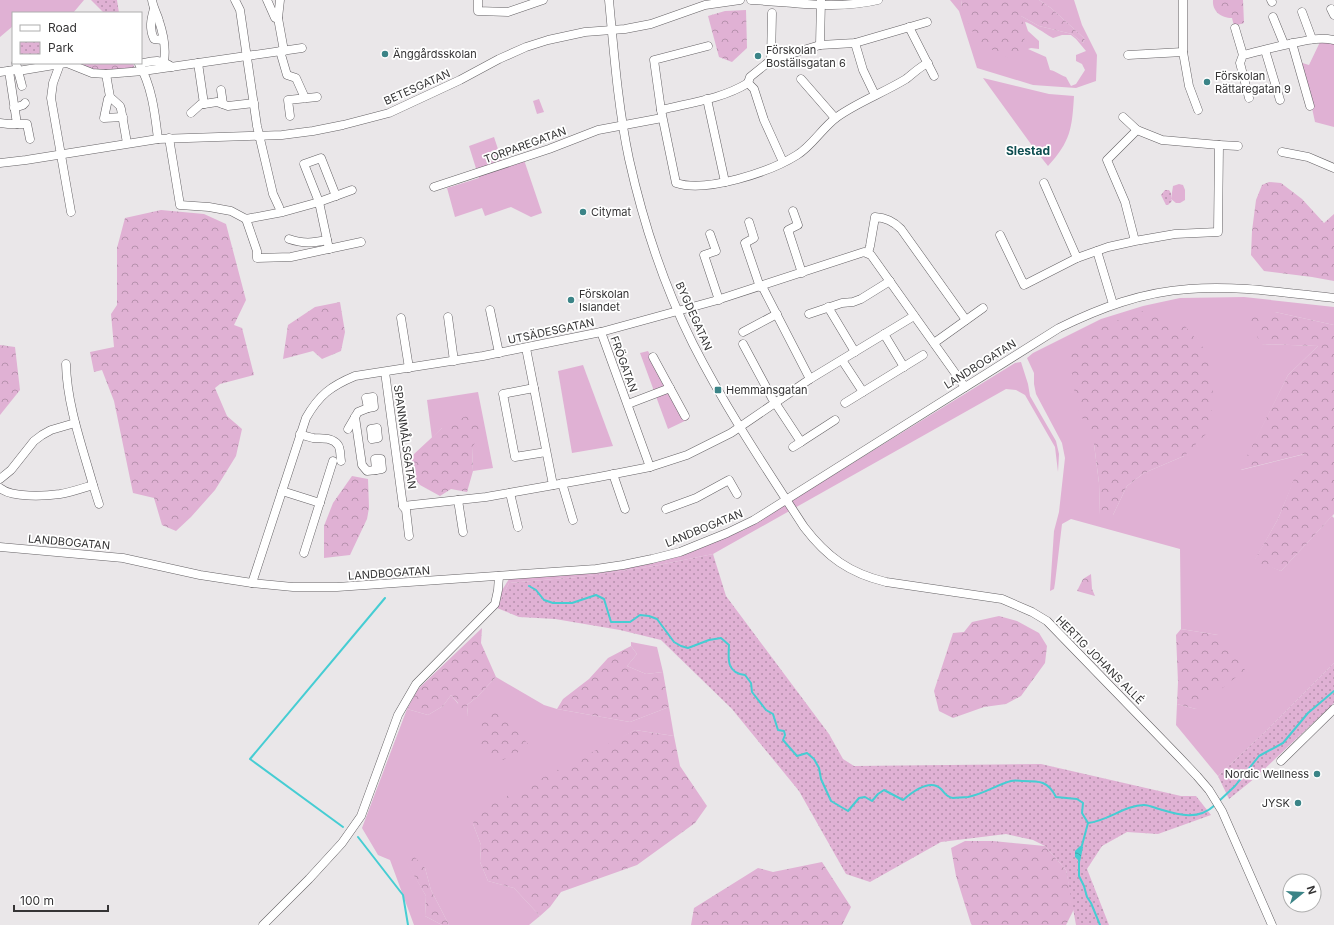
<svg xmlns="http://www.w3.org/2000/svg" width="1334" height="925" viewBox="0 0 1334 925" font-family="Inter,sans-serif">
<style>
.green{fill:#e0b1d4;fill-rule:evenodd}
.forest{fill:url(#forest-crowns)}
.park{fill:url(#park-dots)}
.water{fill:url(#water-waves)}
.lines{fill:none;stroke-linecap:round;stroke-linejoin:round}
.stream{stroke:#46cdd3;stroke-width:2}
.minor-casing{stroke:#656265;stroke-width:9}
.minor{stroke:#fff;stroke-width:8}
.poi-dot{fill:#3b8487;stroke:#fff;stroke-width:1.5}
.labels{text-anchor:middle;stroke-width:3.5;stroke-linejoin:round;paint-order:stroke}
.poi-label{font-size:11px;fill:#353435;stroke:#fff;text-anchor:start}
.street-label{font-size:11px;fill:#353435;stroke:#fff}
.neighbourhood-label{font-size:12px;font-weight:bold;fill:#0e4d50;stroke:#fff}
</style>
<defs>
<pattern id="forest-crowns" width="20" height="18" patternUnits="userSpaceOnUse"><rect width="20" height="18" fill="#e0b1d4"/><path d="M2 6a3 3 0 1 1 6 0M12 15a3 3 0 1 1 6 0" fill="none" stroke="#b691ad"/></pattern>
<pattern id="park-dots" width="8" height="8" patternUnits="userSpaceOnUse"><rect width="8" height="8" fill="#e0b1d4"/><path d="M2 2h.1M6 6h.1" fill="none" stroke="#b691ad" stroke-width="1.8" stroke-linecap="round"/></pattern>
<pattern id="water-waves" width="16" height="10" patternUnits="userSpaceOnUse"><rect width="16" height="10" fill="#46cdd3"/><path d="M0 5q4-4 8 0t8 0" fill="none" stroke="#3ba7ac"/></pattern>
</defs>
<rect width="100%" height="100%" fill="#eae7e9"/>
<g class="green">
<path d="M0,0H84L73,13H13V26L0,37Z"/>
<path d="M950,0H962L961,7L1021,16L1039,26L1072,34L1083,43L1085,39L1051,8L1039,0H1074L1082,25L1097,55L1096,81L1076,88L1033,85L977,68L959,11ZM1025,22C1029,22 1047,35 1053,38L1062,35H1071L1076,39L1086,51L1076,55V61L1082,64L1085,70L1076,84L1071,86L1066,77C1060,75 1056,71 1050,70L1046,57L1028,49L1031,48L1039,49V41L1028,31Z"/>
<path d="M1320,42L1334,43V127L1315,122L1307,85L1299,62L1309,65Z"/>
<path d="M983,78L1049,94L1074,96C1072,128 1071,141 1048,166L1036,151Z"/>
<path d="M539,99L544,112L537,114L533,101Z"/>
<path d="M494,137L502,161L522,154L542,213L531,217L511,207L485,216L482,208L455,217L447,188L479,178L469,146Z"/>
<path d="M1179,184L1183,185L1185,190V200L1180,203H1176L1171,199L1173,186Z"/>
<path d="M1244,297L1334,307V325L1275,312L1261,344L1318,346L1288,375L1241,470L1305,454L1278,519L1255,560L1281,571L1332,516L1334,518V663L1267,730L1218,776L1176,725L1177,704L1196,709L1218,635L1181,629L1180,549L1071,519L1062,524L1055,583L1054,589L1050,591L1054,531L1059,512L1065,458L1062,443L1036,394L1034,384V373L1027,358L1033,353L1101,319L1143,306L1180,298ZM1094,444L1184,456L1144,473L1127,486L1113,515H1100L1099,483Z"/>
<path d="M648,351L684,419L688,417L689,419L668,429L640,353Z"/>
<path d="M1021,362L1028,384L1030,396L1056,441L1059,454L1058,472L1055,447L1025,395L1016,390L1006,389L713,554L654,566L588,576L509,583L497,608L499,595L509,579L586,573L693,549L744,530L1015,363Z"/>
<path d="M583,365L613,446L572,453L558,371Z"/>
<path d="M478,392L493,468L473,471L472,447L442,428L432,438L427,400Z"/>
<path d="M631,642L657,647L663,672L646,674L627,666L637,654L631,646Z"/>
<path d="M496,677L544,705L557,709L630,722L669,707L674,736L635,730L473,824L481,845L480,862L488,881L514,888L540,916L529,925H449L431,890L425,868L403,855L426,896L425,916L442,925H414L390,860L378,855L362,828L407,709L428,715L443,706L451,695L468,716L467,705L477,697Z"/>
</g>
<g class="forest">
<path d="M962,0H1039L1051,8L1085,39L1083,43L1072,34L1039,26L1021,16L1026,35L1016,61L978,43L961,7Z"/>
<path d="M1213,0H1243L1244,23L1234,26L1232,18C1221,18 1212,11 1213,0Z"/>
<path d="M746,10L747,48L732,62L719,57L708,16L725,11Z"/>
<path d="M72,63H133L136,73L102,76Z"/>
<path d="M1269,182L1281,183L1302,199L1324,223L1334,214V281L1312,277L1264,271L1251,255L1252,231L1256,200L1262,185Z"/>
<path d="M161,210L204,214L226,224L246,300L234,325L242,328L254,375L220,384L215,388L227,416L242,429L236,456L215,490L191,517L176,531L162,525L154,498L133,493L114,401L102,370L94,372L90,352L114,347L111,314L117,305V248L125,218Z"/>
<path d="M340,302L345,332L341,351L322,359L313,351L283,359L288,325L315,307Z"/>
<path d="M1143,311L1185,326L1206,351L1213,386L1211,429L1184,456L1144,473L1127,486L1113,515H1100L1099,483L1094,444L1076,404L1069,349L1091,330Z"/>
<path d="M1275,312L1334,325V514L1281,571L1254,561L1278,519L1304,454L1240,470L1288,375L1318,346L1261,344L1247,317Z"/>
<path d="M0,345L15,347L20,390L0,415Z"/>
<path d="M472,413L482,434L472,447L473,471L467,492L451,489L440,496L420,485L406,468L414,454L442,428Z"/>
<path d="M352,476L368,479L369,508L367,519L350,555L324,558V526L333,503Z"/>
<path d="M1091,574L1092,589L1095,596L1077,591L1083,579Z"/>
<path d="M999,616L1017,621L1039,633L1047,646L1045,663L1021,696L1006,704L984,707L953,718L939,711L934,691L953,633L964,632L972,622Z"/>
<path d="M482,628L481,643L496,677L477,697L467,705L468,716L459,712L458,703L451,695L443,706L428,715L407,709L418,689Z"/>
<path d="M1181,629L1218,635L1233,649L1245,670L1196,709L1177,704L1178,682L1176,635Z"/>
<path d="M631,646L637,654L627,666L646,674L663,672L669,707L630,722L557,709L563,699L589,679L608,658Z"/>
<path d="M495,707L530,746L503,760L483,751L478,740L485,712Z"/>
<path d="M635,730L674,736L680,766L707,806L695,823L637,865L561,892L550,907L540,916L514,888L488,881L480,862L481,845L473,824L476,812Z"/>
<path d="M965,841H993L1045,846L1066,870L1074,909L1066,925H972L971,924L956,876L951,848Z"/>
<path d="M410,852L425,868L431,890L449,925H442L425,916L426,896L402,855Z"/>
<path d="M822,862L851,907L842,925H691L694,908L758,868L773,872Z"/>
</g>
<g class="park">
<path d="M91,0H117L119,13H104Z"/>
<path d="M1165,190H1169L1171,193V199L1172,201L1168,205H1166L1161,195Z"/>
<path d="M713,554L726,596L829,734L843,759L854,766L1041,764L1181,796H1196L1211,815L1158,834L1127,832L1102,846L1087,869L1109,925H1076L1066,870L1045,846L1033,840L1006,834L941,842L870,882L846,874L799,791L732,709L661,640L620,630L555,619L519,617L497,608L509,583L588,576L654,566Z"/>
<path d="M1334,663V703L1255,778L1229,799L1218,776L1267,730Z"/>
</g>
<path class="water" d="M1080,846L1083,847L1080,862L1075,857V851Z"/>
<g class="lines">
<g class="stream">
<path d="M529,586L536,590L544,600L553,603H572L596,595L604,599L611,622H630L640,615L649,616L657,619L674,642L681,646L688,648L709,640L721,638L729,645C728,660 727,673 745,675L751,683L752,692L766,710L773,714L778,730L784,731L785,735L783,740L797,756L807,753L814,759L819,768L821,779L831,801L848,811L859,798L865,797L872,801L878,794L884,790L903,800C911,793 930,778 941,789C945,793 946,797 953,798C957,798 963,797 968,797C984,794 996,785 1011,781C1015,780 1020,781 1023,781C1040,781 1048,781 1056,797L1077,799L1083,803L1082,813L1088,823C1108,821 1125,805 1144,805C1149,805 1155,808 1159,809C1179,815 1198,821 1215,805"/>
<path d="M1218,802L1235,786L1259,756L1283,743L1308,713L1334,691"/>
<path d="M343,827L250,759L385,598"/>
<path d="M358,837L403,895L408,925"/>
<path d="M1081,849L1088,823"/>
<path d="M1079,859V876L1084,886L1087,897L1091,903L1100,925"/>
</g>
<defs>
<g id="minor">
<path d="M152,0C153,8 157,13 159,21C163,33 166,49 164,61"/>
<path d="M235,0L240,10L257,126L273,194L279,207"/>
<path d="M267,0L275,18H278"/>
<path d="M280,0L278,18L284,51"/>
<path d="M478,0V11L508,12L543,0"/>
<path d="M609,0C614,53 618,107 629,159C643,222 664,286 693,344C725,407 765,467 804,527C827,557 849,573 886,582L1002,599L1032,612L1047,621L1179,757L1197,776L1209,790L1222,811L1272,925"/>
<path d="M751,0C793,2 837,10 878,0"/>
<path d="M1183,0V52L1189,86L1198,110"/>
<path d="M1271,0L1272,2"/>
<path d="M154,9C151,19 149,29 154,39L163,40"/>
<path d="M1331,9L1334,15"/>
<path d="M1302,12L1312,39"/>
<path d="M1273,17L1284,44"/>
<path d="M909,27L934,76"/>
<path d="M1235,28L1243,55"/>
<path d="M855,43L863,70L875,95"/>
<path d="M1292,43L1310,106"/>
<path d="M820,45L821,0"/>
<path d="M708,46L654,60L661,110L676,183C706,193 770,172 797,155C812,146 822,128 837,117C858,102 883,93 906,79C913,74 919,67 928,63"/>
<path d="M1265,50L1280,100"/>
<path d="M280,51L287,75L296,78L305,98"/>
<path d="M1128,55L1183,52"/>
<path d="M771,60L772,13"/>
<path d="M16,63L22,86"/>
<path d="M9,71L17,124"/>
<path d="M0,72L14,70L18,71L60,64"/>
<path d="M106,74L110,97L120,106L121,109L127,143"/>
<path d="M801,79L835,118"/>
<path d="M748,83L750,77L771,60L820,45L855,43L927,22"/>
<path d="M748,83L754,89L764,120L783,162"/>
<path d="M221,90L223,104"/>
<path d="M110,97L108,99L104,118L123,117"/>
<path d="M1249,98L1240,63L1243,55C1260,51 1277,46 1294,43C1308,40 1320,37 1334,40"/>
<path d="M707,99L725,182"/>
<path d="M204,104L217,102L228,106L254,103"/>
<path d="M14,108L23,105L25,103"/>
<path d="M661,110C689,103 722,99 748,83"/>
<path d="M191,113L201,104H204L198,63"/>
<path d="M290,116L288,100L317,97"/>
<path d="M1123,117L1137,130"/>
<path d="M0,123L8,124H27L30,139"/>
<path d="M169,138L180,205L209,207L231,211L246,219L283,212L319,202L352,190"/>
<path d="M158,139C155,114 152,86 139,64C153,61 159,58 172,67"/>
<path d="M1219,145L1238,146"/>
<path d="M1282,152L1308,157L1334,168"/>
<path d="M0,163L26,160L158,139L282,135L313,131L343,125L389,113L460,80L499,59L526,47L548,40L585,32L625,29L651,24L705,5L740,0"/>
<path d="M1044,183L1077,258"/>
<path d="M434,187L549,149L598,130L662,118"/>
<path d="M793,211L798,225L788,230L802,273"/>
<path d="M71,212L51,98L53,83L60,64L67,63L92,73L106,74L143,71L302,48"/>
<path d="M246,219L257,251V258L291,257L361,242"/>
<path d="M749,222L754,238L745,243L760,287"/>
<path d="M710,234L716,251L704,255L719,300"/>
<path d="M1000,235L1024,285L1077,258L1108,247L1135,241L1125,202L1107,160L1137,130L1162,140L1219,145L1218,232L1175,234L1135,241"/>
<path d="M289,239C304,244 312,243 327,240"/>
<path d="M329,249L319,202L304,164L321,158L336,196"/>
<path d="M1097,251L1113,304"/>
<path d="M868,253L870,246L875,217C886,218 893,221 901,229L966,320"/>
<path d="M762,286L810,379"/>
<path d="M828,307L855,352"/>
<path d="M490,310L499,353"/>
<path d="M809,314L842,303L853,302L861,299L890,281"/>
<path d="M448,317L454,361"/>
<path d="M401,318L409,368"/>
<path d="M601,332L650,467"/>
<path d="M743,332L777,314"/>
<path d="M884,334L904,367"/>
<path d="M934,343L983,308"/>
<path d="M743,344L772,398L801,442L793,447"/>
<path d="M526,348L553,485"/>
<path d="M653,357L685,416"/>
<path d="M842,360L863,392"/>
<path d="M385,372L403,506L406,510L409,536"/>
<path d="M534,388L503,394L515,457L546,452"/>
<path d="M373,397L374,407L368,408L366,398Z"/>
<path d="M845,403L923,355"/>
<path d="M628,404L670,388"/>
<path d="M355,417L362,465L367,471L376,470"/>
<path d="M377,428L378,438L372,439L371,429Z"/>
<path d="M348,429L358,412L368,408"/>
<path d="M300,434C305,436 309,437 313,438C322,439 332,437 338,445C341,449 340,456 341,461"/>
<path d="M801,442L835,420"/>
<path d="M375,459H381L382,469L376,470Z"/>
<path d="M613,474L625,509"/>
<path d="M0,479L11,470L34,441L42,435L51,430L75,423"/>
<path d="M562,483L573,520"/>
<path d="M93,485L99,504"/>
<path d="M0,488C12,498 45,496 60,494C72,492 83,488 93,485C82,446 67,405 66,364"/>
<path d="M282,491L320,503"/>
<path d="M510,493L518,527"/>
<path d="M458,500L463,532"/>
<path d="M403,506L486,497L599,477L650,467L687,455L731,433L810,379L914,316"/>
<path d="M666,509L696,498L729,480L737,494"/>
<path d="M0,547L123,558L200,575L252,583L293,587H337L596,569L623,565L652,559L680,552L727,533L754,520L1059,328C1100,308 1142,292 1189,289C1237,285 1286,293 1334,298"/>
<path d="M304,553L333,461"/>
<path d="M252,583L306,418C319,395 331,386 355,376L483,356L601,332L714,301L864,252L871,255L965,387"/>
<path d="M1281,761L1334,709"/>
<path d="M263,925L309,879L342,843L361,816L398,715L416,684L495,604L498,590L499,576"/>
</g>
</defs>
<use href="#minor" class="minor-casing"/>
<use href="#minor" class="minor"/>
</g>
<g class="poi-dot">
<circle cx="385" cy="54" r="4"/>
<circle cx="758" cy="56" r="4"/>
<circle cx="1207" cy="82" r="4"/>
<circle cx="583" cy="212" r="4"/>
<circle cx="571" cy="300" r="4"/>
<rect x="714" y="386" width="8" height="8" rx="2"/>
<circle cx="1317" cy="774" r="4"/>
<circle cx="1298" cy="803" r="4"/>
</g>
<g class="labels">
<g class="poi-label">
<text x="766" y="54">Förskolan<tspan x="766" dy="13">Boställsgatan 6</tspan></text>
<text x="393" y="58">Änggårdsskolan</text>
<text x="1215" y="80">Förskolan<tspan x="1215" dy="13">Rättaregatan 9</tspan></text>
<text x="591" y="216">Citymat</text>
<text x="579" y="298">Förskolan<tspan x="579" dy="13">Islandet</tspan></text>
<text x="726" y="394">Hemmansgatan</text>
<text x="1309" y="778" text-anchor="end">Nordic Wellness</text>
<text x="1290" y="807" text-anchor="end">JYSK</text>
</g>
<g class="street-label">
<text transform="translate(417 87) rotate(-24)" y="4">BETESGATAN</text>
<text transform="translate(525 145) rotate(-20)" y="4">TORPAREGATAN</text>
<text transform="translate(694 316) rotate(66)" y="4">BYGDEGATAN</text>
<text transform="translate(551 331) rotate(-12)" y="4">UTSÄDESGATAN</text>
<text transform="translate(624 364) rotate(70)" y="4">FRÖGATAN</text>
<text transform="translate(980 364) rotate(-32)" y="4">LANDBOGATAN</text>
<text transform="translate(405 437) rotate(82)" y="4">SPANNMÅLSGATAN</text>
<text transform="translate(704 528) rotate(-22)" y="4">LANDBOGATAN</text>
<text transform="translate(69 542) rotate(5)" y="4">LANDBOGATAN</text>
<text transform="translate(389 573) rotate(-4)" y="4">LANDBOGATAN</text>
<text transform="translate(1100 660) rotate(45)" y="4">HERTIG JOHANS ALLÉ</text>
</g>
<g class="neighbourhood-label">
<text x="1028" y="155">Slestad</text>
</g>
</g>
<rect x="12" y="12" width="130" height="52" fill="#ffffff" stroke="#aeaeae"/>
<rect x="20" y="25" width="20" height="6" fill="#ffffff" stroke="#aeaeae"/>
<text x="48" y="32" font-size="12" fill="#353435">Road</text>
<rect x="20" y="42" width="20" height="12" fill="url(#park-dots)" stroke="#aeaeae"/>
<text x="48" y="52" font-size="12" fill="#353435">Park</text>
<g transform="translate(1302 893) rotate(72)"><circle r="19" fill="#ffffff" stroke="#aeaeae"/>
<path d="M0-3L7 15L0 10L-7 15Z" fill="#3b8487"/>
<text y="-6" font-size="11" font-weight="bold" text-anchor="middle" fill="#353435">N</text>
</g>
<path d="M14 905v6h94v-6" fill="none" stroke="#353435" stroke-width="2"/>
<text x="20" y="905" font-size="12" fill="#353435" stroke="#ffffff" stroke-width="3" paint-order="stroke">100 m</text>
</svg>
